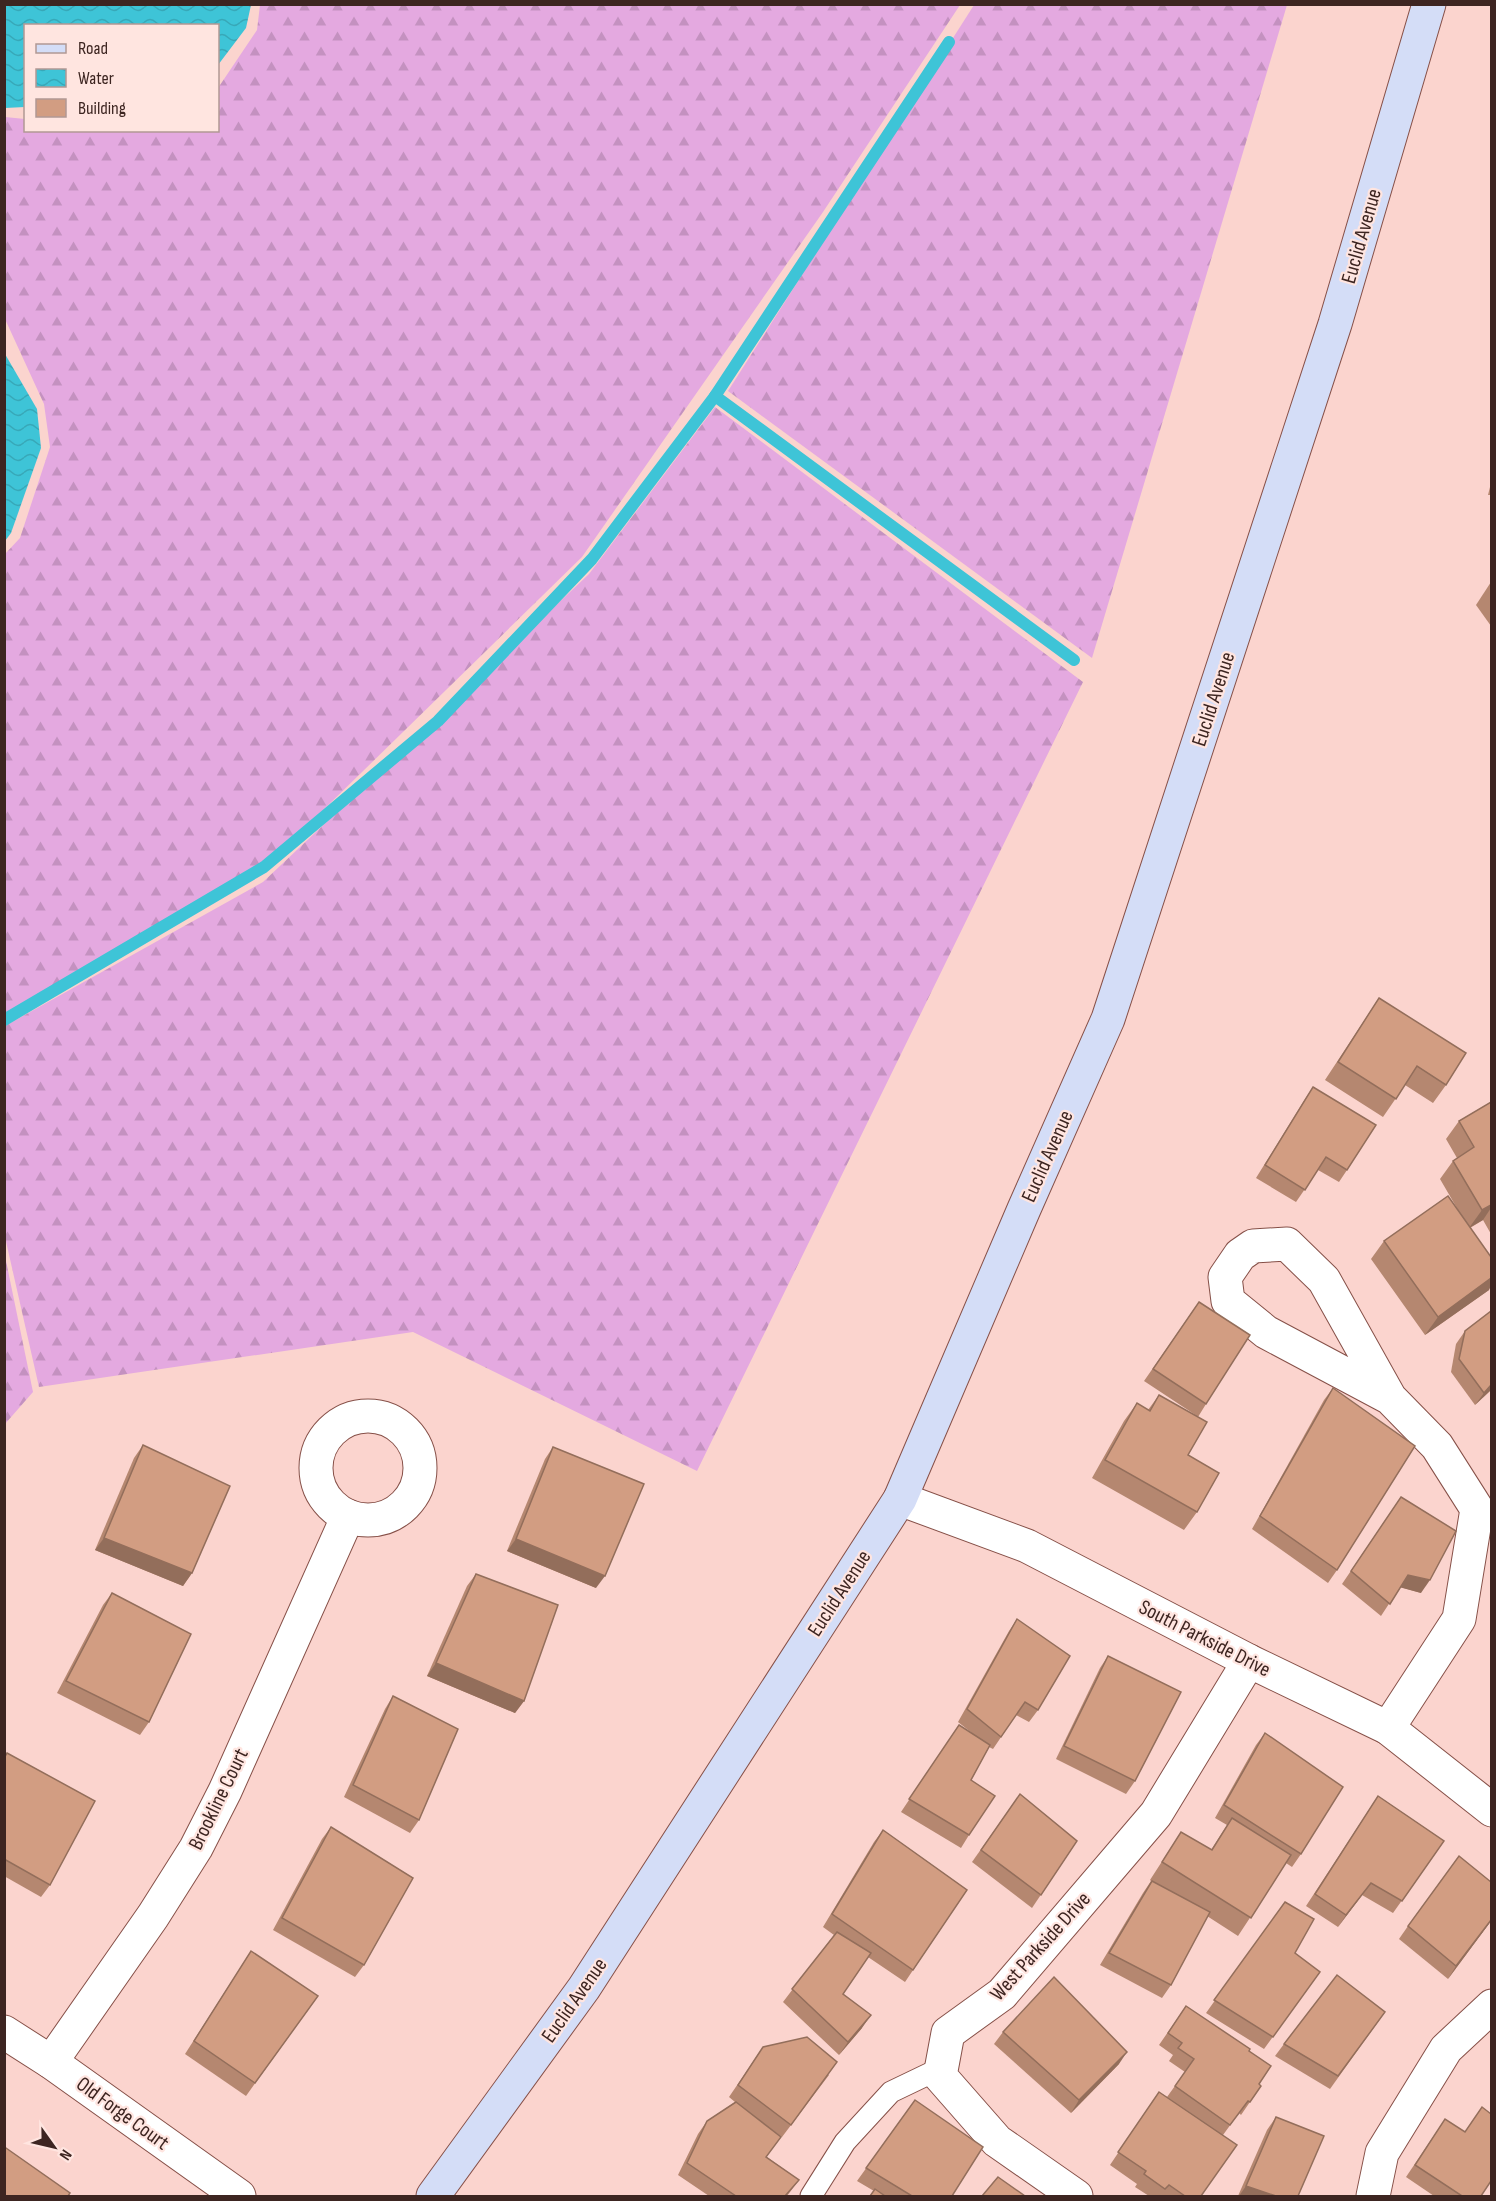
<svg xmlns="http://www.w3.org/2000/svg" width="1496" height="2201" viewBox="0 0 1496 2201" font-family="'Sofia Sans Condensed',sans-serif">
<style>
.forest{fill:url(#forest-firs)}
.water{fill:url(#water-waves)}
.lines{fill:none;stroke-linecap:round;stroke-linejoin:round}
.stream{stroke:#3ec4d7;stroke-width:12}
.service-casing{stroke:#865048;stroke-width:23}
.minor-casing{stroke:#865048;stroke-width:35}
.secondary-casing{stroke:#865048;stroke-width:35}
.service{stroke:#fff;stroke-width:21}
.minor{stroke:#fff;stroke-width:33}
.secondary{stroke:#d4ddf7;stroke-width:33}
.wall{fill:#b58770}
.shaded-wall{fill:#936e5b}
.building{fill:#d29d82;stroke:#936e5b;stroke-width:1.5}
.labels{text-anchor:middle;stroke-width:4.5;stroke-linejoin:round;paint-order:stroke}
.street-label{font-size:21px;fill:#3d2521;stroke:#ffe5e0}
</style>
<defs>
<pattern id="forest-firs" width="22" height="20" patternUnits="userSpaceOnUse" patternTransform="scale(1.5)"><rect width="22" height="20" fill="#e4a9e0"/><path d="M5 1l3.5 6h-7zM16 11l3.5 6h-7z" fill="#c491c0"/></pattern>
<pattern id="water-waves" width="16" height="10" patternUnits="userSpaceOnUse" patternTransform="scale(1.5)"><rect width="16" height="10" fill="#3ec4d7"/><path d="M0 5q4-4 8 0t8 0" fill="none" stroke="#37a8b8"/></pattern>
</defs>
<rect width="100%" height="100%" fill="#fbd4ce"/>
<g class="forest">
<path d="M260,5H960L823,212L582,557L271,861L5,1014V554L20,538L50,447L44,404L5,319V117L25,119L26,130H218V88L257,30Z"/>
<path d="M974,5H1287L1092,658L728,391Z"/>
<path d="M715,407L1083,682L697,1471L413,1332L39,1387L5,1237V1026L263,882L589,574Z"/>
<path d="M5,1256L33,1392L5,1424H4Z"/>
</g>
<g class="water">
<path d="M5,4H251V5L246,28L218,65V26H26L25,107L5,108Z"/>
<path d="M5,354L37,409L41,448L11,533L5,541Z"/>
</g>
<g class="lines">
<g class="stream">
<path d="M715,396L1074,660"/>
<path d="M4,1020L264,867L438,721L592,559L715,396L949,42"/>
</g>
<defs>
<path id="service" d="M811,2196L845,2142L891,2092L941,2068"/>
<g id="minor">
<circle cx="368" cy="1468" r="52"/>
<path d="M900,1499L1027,1546L1249,1661L1388,1728L1492,1810"/>
<path d="M1388,1728L1459,1619L1477,1509L1437,1446L1390,1398L1266,1332L1228,1301L1225,1277L1240,1255L1253,1246L1287,1244L1324,1280L1390,1398"/>
<path d="M4,2032L51,2062L239,2196"/>
<path d="M51,2062L153,1916L196,1848L225,1791L348,1516"/>
<path d="M1076,2196L997,2141L940,2076L948,2033L1002,1994L1156,1814L1249,1661"/>
<path d="M1373,2196L1382,2153L1446,2049L1492,2006"/>
</g>
<path id="secondary" d="M433,2196L584,1988L900,1499L1024,1209L1108,1019L1335,324L1429,4"/>
</defs>
<use href="#service" class="service-casing"/>
<use href="#minor" class="minor-casing"/>
<use href="#secondary" class="secondary-casing"/>
<use href="#service" class="service"/>
<use href="#minor" class="minor"/>
<use href="#secondary" class="secondary"/>
</g>
<g class="wall">
<path d="M1491,483V495H1488Z"/>
<path d="M1491,582V626L1476,605Z"/>
<path d="M1379,998L1446,1085L1433,1103L1405,1085L1383,1117L1325,1080Z"/>
<path d="M1313,1087L1347,1170L1339,1182L1318,1170L1296,1202L1256,1178L1305,1099Z"/>
<path d="M1491,1102V1234L1483,1220L1470,1228L1489,1290L1425,1335L1371,1259L1384,1241L1461,1215L1440,1179L1453,1161L1457,1158L1446,1139L1459,1121Z"/>
<path d="M1199,1302L1206,1404L1198,1417L1188,1455L1197,1512L1184,1530L1092,1478L1124,1421L1137,1403L1148,1410L1159,1395L1197,1416L1144,1381Z"/>
<path d="M1465,1331L1491,1390L1475,1405L1451,1372L1456,1344Z"/>
<path d="M1333,1388L1337,1570L1328,1583L1252,1529L1324,1400Z"/>
<path d="M143,1445L192,1573L183,1586L95,1550L134,1458Z"/>
<path d="M553,1447L596,1588L507,1551L545,1459Z"/>
<path d="M1401,1497L1421,1593L1400,1587L1381,1616L1342,1584Z"/>
<path d="M476,1574L524,1701L515,1713L427,1676L467,1586Z"/>
<path d="M112,1593L149,1722L140,1735L57,1693L103,1605Z"/>
<path d="M1017,1619L1038,1710L1029,1722L1016,1715L993,1749L989,1747L971,1780L969,1835L961,1848L901,1812L959,1725L977,1737L958,1722L1009,1631Z"/>
<path d="M1108,1656L1135,1781L1126,1794L1056,1759L1100,1668Z"/>
<path d="M393,1696L419,1820L410,1833L344,1797L385,1709Z"/>
<path d="M1265,1733L1301,1854L1292,1867L1286,1863L1238,1936L1207,1916L1171,1985L1162,1998L1100,1965L1143,1893L1151,1881L1150,1880L1181,1832L1211,1850L1227,1825L1215,1818L1256,1745Z"/>
<path d="M7,1753L50,1885L41,1897L4,1876V1757Z"/>
<path d="M1020,1794L1077,1841L1032,1908L972,1862Z"/>
<path d="M1378,1796L1444,1841L1393,1913L1362,1895L1338,1927L1306,1906Z"/>
<path d="M331,1827L364,1965L355,1977L273,1930L322,1839Z"/>
<path d="M883,1830L967,1890L905,1982L868,1957L843,1994L862,2028L839,2055L783,2002L834,1935L823,1927L874,1842Z"/>
<path d="M1285,1902L1295,1953L1320,1972L1264,2049L1206,2013Z"/>
<path d="M1491,1921L1448,1979L1399,1939L1408,1926Z"/>
<path d="M251,1951L318,1996L246,2096L185,2054Z"/>
<path d="M1186,2006L1249,2051L1259,2084L1261,2086L1241,2115L1239,2113L1223,2135L1201,2196H1149L1135,2187L1137,2184L1110,2165L1159,2092L1167,2097L1185,2072L1169,2061L1173,2055L1159,2045Z"/>
<path d="M1385,2012L1330,2089L1275,2056L1284,2044Z"/>
<path d="M1003,2032L1119,2064L1071,2113L994,2044Z"/>
<path d="M763,2047L829,2075L782,2137L760,2121L767,2157L799,2180L787,2196H709L678,2175L698,2134L707,2121L735,2102L729,2097Z"/>
<path d="M915,2100L952,2196H870L874,2191L857,2181Z"/>
<path d="M1276,2117L1298,2196H1238L1267,2130Z"/>
<path d="M1437,2131L1481,2196H1434L1406,2177Z"/>
</g>
<g class="shaded-wall">
<path d="M1491,1205V1208L1483,1220L1469,1228L1482,1210Z"/>
<path d="M1491,1278V1286L1489,1290L1425,1335L1438,1317Z"/>
<path d="M1491,1385V1390L1475,1405L1484,1393Z"/>
<path d="M104,1538L192,1573L183,1586L95,1550Z"/>
<path d="M516,1539L605,1576L596,1588L507,1551Z"/>
<path d="M1408,1575L1430,1580L1421,1593L1399,1587Z"/>
<path d="M436,1663L524,1701L515,1713L427,1676Z"/>
<path d="M1371,1883L1338,1927L1346,1915Z"/>
<path d="M1491,1920V1921L1448,1979L1456,1966Z"/>
<path d="M871,2015L862,2028L839,2055L848,2042Z"/>
<path d="M1127,2052L1119,2064L1071,2113L1079,2100Z"/>
<path d="M1246,2186L1276,2196H1239Z"/>
</g>
<g class="building">
<path d="M1379,998L1466,1053L1446,1085L1417,1066L1396,1099L1338,1062Z"/>
<path d="M1313,1087L1376,1125L1347,1170L1326,1157L1305,1190L1265,1165Z"/>
<path d="M1491,1102V1205L1482,1210L1453,1161L1474,1147L1459,1121Z"/>
<path d="M1448,1196L1491,1257V1278L1438,1317L1384,1241Z"/>
<path d="M1199,1302L1250,1335L1206,1404L1153,1369Z"/>
<path d="M1491,1311V1385L1484,1393L1459,1359L1465,1331Z"/>
<path d="M1333,1388L1415,1446L1337,1570L1260,1516Z"/>
<path d="M1159,1395L1207,1422L1188,1455L1219,1473L1197,1512L1105,1460L1137,1403L1150,1411Z"/>
<path d="M143,1445L230,1486L192,1573L104,1538Z"/>
<path d="M553,1447L644,1484L605,1576L516,1539Z"/>
<path d="M1401,1497L1456,1531L1430,1580L1408,1575L1390,1604L1351,1571Z"/>
<path d="M476,1574L558,1605L524,1701L436,1663Z"/>
<path d="M112,1593L191,1634L149,1722L66,1681Z"/>
<path d="M1017,1619L1070,1656L1038,1710L1025,1702L1001,1737L967,1709Z"/>
<path d="M1108,1656L1181,1692L1135,1781L1064,1746Z"/>
<path d="M393,1696L458,1729L419,1820L353,1785Z"/>
<path d="M959,1725L990,1745L971,1780L995,1796L969,1835L909,1799Z"/>
<path d="M1265,1733L1343,1787L1301,1854L1224,1805Z"/>
<path d="M7,1753L95,1801L50,1885L4,1859V1758Z"/>
<path d="M1020,1794L1077,1841L1041,1895L981,1850Z"/>
<path d="M1378,1796L1444,1841L1402,1901L1371,1883L1346,1915L1315,1894Z"/>
<path d="M1232,1818L1291,1855L1251,1918L1162,1862L1181,1832L1212,1850Z"/>
<path d="M331,1827L413,1878L364,1965L282,1918Z"/>
<path d="M883,1830L967,1890L913,1970L832,1914Z"/>
<path d="M1459,1856L1491,1882V1920L1456,1966L1408,1926Z"/>
<path d="M1152,1881L1210,1912L1171,1985L1109,1953Z"/>
<path d="M1285,1902L1314,1919L1295,1953L1320,1972L1273,2037L1214,2000Z"/>
<path d="M837,1932L871,1953L843,1994L871,2015L848,2042L792,1989Z"/>
<path d="M251,1951L318,1996L255,2083L194,2041Z"/>
<path d="M1337,1975L1385,2012L1338,2076L1284,2044Z"/>
<path d="M1054,1977L1127,2052L1079,2100L1003,2032Z"/>
<path d="M1186,2006L1250,2049L1249,2051L1271,2066L1259,2084L1261,2086L1250,2102L1248,2101L1230,2125L1175,2086L1194,2059L1178,2048L1182,2043L1168,2033Z"/>
<path d="M807,2037L837,2062L791,2125L738,2085L763,2047Z"/>
<path d="M1159,2092L1237,2145L1201,2196H1185L1169,2185L1165,2189L1144,2174L1146,2171L1118,2152Z"/>
<path d="M915,2100L983,2147L952,2196H912L866,2168Z"/>
<path d="M736,2102L781,2137L766,2157L799,2180L785,2196H736L687,2163L707,2121Z"/>
<path d="M1482,2107L1491,2114V2181L1481,2196H1462L1415,2165L1445,2119L1465,2132Z"/>
<path d="M1276,2117L1324,2136L1298,2196H1276L1246,2186Z"/>
<path d="M6,2148L70,2193L68,2196H4V2150Z"/>
<path d="M998,2177L1025,2196H982Z"/>
<path d="M875,2189L885,2196H870Z"/>
</g>
<g class="labels">
<g class="street-label">
<text transform="translate(1361 236) rotate(-74)" y="7">Euclid Avenue</text>
<text transform="translate(1213 699) rotate(-72)" y="7">Euclid Avenue</text>
<text transform="translate(1047 1156) rotate(-66)" y="7">Euclid Avenue</text>
<text transform="translate(839 1593) rotate(-57)" y="7">Euclid Avenue</text>
<text transform="translate(1205 1638) rotate(27)" y="7">South Parkside Drive</text>
<text transform="translate(218 1799) rotate(-64)" y="7">Brookline Court</text>
<text transform="translate(1040 1946) rotate(-48)" y="7">West Parkside Drive</text>
<text transform="translate(574 2000) rotate(-55)" y="7">Euclid Avenue</text>
<text transform="translate(123 2113) rotate(36)" y="7">Old Forge Court</text>
</g>
</g>
<rect width="1496" height="2201" fill="none" stroke="#3d2521" stroke-width="12"/>
<rect x="24" y="24" width="195" height="108" fill="#ffe5e0" stroke="#b19894" stroke-width="1.5"/>
<rect x="36" y="44" width="30" height="9" fill="#d4ddf7" stroke="#b19894" stroke-width="1.5"/>
<text x="78" y="54" font-size="18" fill="#3d2521">Road</text>
<rect x="36" y="69" width="30" height="18" fill="url(#water-waves)" stroke="#b19894" stroke-width="1.5"/>
<text x="78" y="84" font-size="18" fill="#3d2521">Water</text>
<rect x="36" y="99" width="30" height="18" fill="#d29d82" stroke="#b19894" stroke-width="1.5"/>
<text x="78" y="114" font-size="18" fill="#3d2521">Building</text>
<g transform="translate(54 2147) rotate(124)" stroke="#ffe5e0" stroke-width="4.5" paint-order="stroke">
<path d="M0-4.5L10 22L0 15L-10 22Z" fill="#3d2521"/>
<text y="-9" font-size="16" font-weight="bold" text-anchor="middle" fill="#3d2521">N</text>
</g>
</svg>
